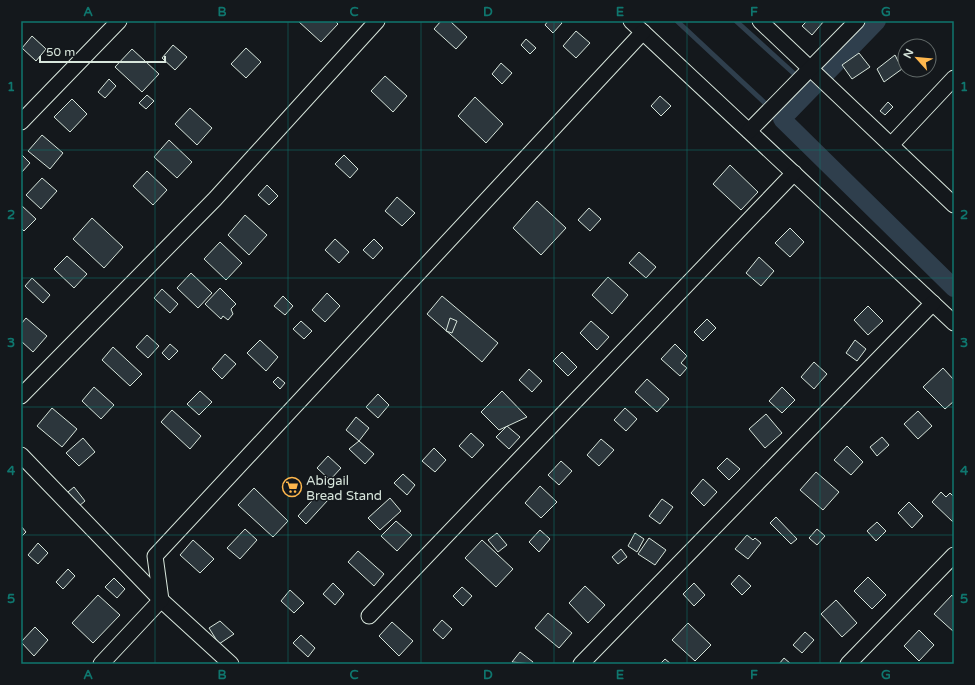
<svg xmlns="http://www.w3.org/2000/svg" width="975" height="685" viewBox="0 0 975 685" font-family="'Varela Round',sans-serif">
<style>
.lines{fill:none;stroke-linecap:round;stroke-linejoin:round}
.stream{stroke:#2f3f4d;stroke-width:5}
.canal{stroke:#2f3f4d;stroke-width:18}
.building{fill:#2c363c;stroke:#d8e6dc}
.street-casing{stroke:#d8e6dc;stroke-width:17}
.street{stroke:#14181c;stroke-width:15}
.grid{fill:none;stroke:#0f766e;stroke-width:1;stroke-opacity:0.55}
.labels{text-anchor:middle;stroke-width:3;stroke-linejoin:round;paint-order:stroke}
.poi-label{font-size:13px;fill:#d8e6dc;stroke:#14181c;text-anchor:start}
.neatline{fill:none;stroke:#0f766e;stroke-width:1.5}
.grid-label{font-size:13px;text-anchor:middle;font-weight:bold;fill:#0f766e}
</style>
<rect width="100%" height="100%" fill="#14181c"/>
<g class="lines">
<g class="stream">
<path d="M677,21L782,119"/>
<path d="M736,21L811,89"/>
</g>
<path class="canal" d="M877,21L782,119L954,288"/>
</g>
<g class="building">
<path d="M298,21H335L338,24L321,42Z"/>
<path d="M441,21H450L467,37L456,49L434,29Z"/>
<path d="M548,21H560L562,23L553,33L545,25Z"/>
<path d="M807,21H824L812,35L802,26Z"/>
<path d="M576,31L590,43L576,58L563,46Z"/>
<path d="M32,36L46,49L36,61L22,48Z"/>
<path d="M526,39L536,48L530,54L521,45Z"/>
<path d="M173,45L187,57L175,70L162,58Z"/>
<path d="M246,48L261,62L246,78L231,64Z"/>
<path d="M132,49L159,74L142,92L115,67Z"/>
<path d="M859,53L870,67L852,79L842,65Z"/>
<path d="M895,55L902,69L884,82L877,69Z"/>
<path d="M501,63L512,73L502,84L492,74Z"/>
<path d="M385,76L407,96L393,112L371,91Z"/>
<path d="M109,79L116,86L105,98L98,92Z"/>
<path d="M147,95L154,101L146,109L139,103Z"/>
<path d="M660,96L671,106L661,116L651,106Z"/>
<path d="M475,97L503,124L486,143L458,116Z"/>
<path d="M72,99L87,114L70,132L54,117Z"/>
<path d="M888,102L893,107L885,115L880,111Z"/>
<path d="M190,108L212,128L197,145L175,124Z"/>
<path d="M42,135L63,153L50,169L28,151Z"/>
<path d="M169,140L192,162L177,178L154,157Z"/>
<path d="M21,154L30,163L21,173Z"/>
<path d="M344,155L358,169L350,178L335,164Z"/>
<path d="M730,165L758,192L741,210L713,184Z"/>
<path d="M147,171L167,190L153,205L133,186Z"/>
<path d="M42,178L57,191L41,209L26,195Z"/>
<path d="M267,185L278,196L269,205L258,195Z"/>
<path d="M397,197L415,213L402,226L385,211Z"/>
<path d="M537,201L566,228L541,255L513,228Z"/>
<path d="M21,205L36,219L24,231L21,228Z"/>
<path d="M589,208L601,219L590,231L578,220Z"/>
<path d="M245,215L267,235L249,255L228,235Z"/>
<path d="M92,218L123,247L104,268L73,239Z"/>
<path d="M790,228L804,242L790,257L775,243Z"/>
<path d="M335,239L349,252L339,263L325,250Z"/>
<path d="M374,239L383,248L373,259L363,250Z"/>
<path d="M220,242L242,263L226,280L204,259Z"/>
<path d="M639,252L656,267L646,278L629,263Z"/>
<path d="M67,256L87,274L74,288L54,269Z"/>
<path d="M759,257L774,271L761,286L746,273Z"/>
<path d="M191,273L212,293L198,308L177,288Z"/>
<path d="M608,277L628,295L612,314L592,295Z"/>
<path d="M32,278L50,295L43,303L25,286Z"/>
<path d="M220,288L236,304L231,309L233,314L228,320L223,316L221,319L205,304Z"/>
<path d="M162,289L178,304L170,313L154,298Z"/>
<path d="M327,293L340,306L325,322L312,310Z"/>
<path d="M283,296L293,306L285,315L274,306Z"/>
<path d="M442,296L498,343L482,362L427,314Z"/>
<path d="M868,306L883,321L868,335L854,320Z"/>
<path d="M26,318L47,336L33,352L21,341V324Z"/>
<path d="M450,318L457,321L452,333L446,331Z"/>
<path d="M707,319L716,328L703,341L694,332Z"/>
<path d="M301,321L312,331L304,339L293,329Z"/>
<path d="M591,321L609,337L597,350L580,333Z"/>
<path d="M147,335L159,346L148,358L136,347Z"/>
<path d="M260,340L278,357L266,371L247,353Z"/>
<path d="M855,340L866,349L857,361L846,353Z"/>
<path d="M170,344L178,351L169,360L162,353Z"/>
<path d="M675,344L687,356L681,363L687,368L680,376L661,359Z"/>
<path d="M113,347L142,374L130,386L102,360Z"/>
<path d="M562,352L577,367L568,376L553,361Z"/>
<path d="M225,354L236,364L222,379L212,369Z"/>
<path d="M814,362L827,374L814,389L801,377Z"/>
<path d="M943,368L954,380V401L945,409L923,387Z"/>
<path d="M529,369L542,381L532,392L519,380Z"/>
<path d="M278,377L285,383L280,389L273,382Z"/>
<path d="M647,379L669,399L657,412L635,392Z"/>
<path d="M94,387L114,405L101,419L82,401Z"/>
<path d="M782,387L795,400L782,413L769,401Z"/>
<path d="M200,391L212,402L199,415L187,404Z"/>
<path d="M502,391L527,417L499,430L481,412Z"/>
<path d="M378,394L389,405L378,418L366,407Z"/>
<path d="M52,408L77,429L62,447L37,426Z"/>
<path d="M625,408L637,419L626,431L614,420Z"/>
<path d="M172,410L201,436L190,449L161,422Z"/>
<path d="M918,411L932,426L918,439L904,424Z"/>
<path d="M766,414L782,433L765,448L749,429Z"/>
<path d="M356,417L369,428L359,441L346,430Z"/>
<path d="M507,426L520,437L509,449L496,437Z"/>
<path d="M471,433L484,445L472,458L459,446Z"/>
<path d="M882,437L889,445L877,456L870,447Z"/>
<path d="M83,438L95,452L79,466L66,453Z"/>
<path d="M601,439L614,450L599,466L587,455Z"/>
<path d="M359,441L374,454L365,464L349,449Z"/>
<path d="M847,446L863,462L851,475L834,460Z"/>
<path d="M434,448L446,460L435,472L422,461Z"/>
<path d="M328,456L341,468L330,480L317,468Z"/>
<path d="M727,458L740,469L729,480L717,468Z"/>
<path d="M561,461L572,471L559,485L548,475Z"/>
<path d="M816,472L839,492L823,510L800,490Z"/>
<path d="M403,474L415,485L407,495L394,483Z"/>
<path d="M293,478L302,486L291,497L283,489Z"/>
<path d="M703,479L717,492L704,506L691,493Z"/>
<path d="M540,486L557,502L541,518L525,503Z"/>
<path d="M74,487L85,501L79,506L68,492Z"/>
<path d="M254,488L288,521L273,537L238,505Z"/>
<path d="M941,492L946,497L950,493L954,497L953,522L932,502Z"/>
<path d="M319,493L328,500L306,524L298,516Z"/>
<path d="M390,498L401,511L380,530L368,518Z"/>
<path d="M662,499L673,507L660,524L649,516Z"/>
<path d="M909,502L923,516L912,528L898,513Z"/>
<path d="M776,517L797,539L791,544L770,523Z"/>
<path d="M396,521L412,535L397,551L381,536Z"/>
<path d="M877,522L886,531L876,541L867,531Z"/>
<path d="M21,526L26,532L21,537Z"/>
<path d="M245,529L257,540L240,559L227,548Z"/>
<path d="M817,529L825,536L817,545L809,538Z"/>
<path d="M540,530L550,539L539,552L529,542Z"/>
<path d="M497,533L507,545L498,552L488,540Z"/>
<path d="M635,533L644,539L637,552L628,546Z"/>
<path d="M747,535L753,540L755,538L761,543L748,559L735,549Z"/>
<path d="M649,538L666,550L655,565L638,554Z"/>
<path d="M193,540L214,559L200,573L180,555Z"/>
<path d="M482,540L513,569L496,587L465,558Z"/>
<path d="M38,543L48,553L38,564L28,555Z"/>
<path d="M621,549L627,557L618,564L612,557Z"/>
<path d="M358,551L384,574L374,586L348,562Z"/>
<path d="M68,569L75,576L63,589L56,582Z"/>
<path d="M739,575L751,586L742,595L731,584Z"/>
<path d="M868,577L886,595L872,609L854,591Z"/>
<path d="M114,578L125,589L117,598L105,587Z"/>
<path d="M333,583L344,594L335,605L323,594Z"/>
<path d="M694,583L705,595L694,606L683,594Z"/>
<path d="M585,586L605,605L588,623L569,603Z"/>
<path d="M462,587L472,596L463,606L453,596Z"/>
<path d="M290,590L304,603L294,613L281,601Z"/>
<path d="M98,595L120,615L93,643L72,623Z"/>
<path d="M952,595L954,598V632L934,614Z"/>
<path d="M836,600L857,623L842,637L821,614Z"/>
<path d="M548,613L572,633L559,648L535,628Z"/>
<path d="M442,620L452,629L443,639L433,630Z"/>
<path d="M220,621L234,634L219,644L209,628Z"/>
<path d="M392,622L413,641L399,656L379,636Z"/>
<path d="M688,623L711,645L695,661L672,640Z"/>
<path d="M35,627L48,640L34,656L21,642Z"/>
<path d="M919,630L934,645L919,661L904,646Z"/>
<path d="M805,632L814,640L802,653L793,645Z"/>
<path d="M301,635L315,648L308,657L293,643Z"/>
<path d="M520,652L533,662L532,664L512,662Z"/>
<path d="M784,658L791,664H779Z"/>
<path d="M665,659L671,664H660Z"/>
</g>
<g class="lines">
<defs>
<g id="street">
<path d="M631,21L954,323"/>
<path d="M760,21L954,205"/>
<path d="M21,122L119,21"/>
<path d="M749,131L857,21"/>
<path d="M891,145L954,78"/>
<path d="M21,396L215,199L377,21"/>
<path d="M21,455L161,600L231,664"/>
<path d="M369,616L794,173"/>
<path d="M101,664L161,600L155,556L643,32"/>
<path d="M581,664L933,303"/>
<path d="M848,664L954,555"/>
</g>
</defs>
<use href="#street" class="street-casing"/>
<use href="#street" class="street"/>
</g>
<path class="grid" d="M155,21V664M288,21V664M421,21V664M554,21V664M687,21V664M820,21V664M21,150H954M21,278H954M21,407H954M21,535H954"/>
<defs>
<symbol id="supermarket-ring" viewBox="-11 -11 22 22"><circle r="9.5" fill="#14181c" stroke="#ffb74d" stroke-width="1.5"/><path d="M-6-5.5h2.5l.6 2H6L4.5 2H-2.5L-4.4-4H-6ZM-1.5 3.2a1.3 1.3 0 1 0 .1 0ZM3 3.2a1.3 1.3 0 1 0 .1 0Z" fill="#ffb74d"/></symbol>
</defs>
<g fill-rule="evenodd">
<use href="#supermarket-ring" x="281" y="476" width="22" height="22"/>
</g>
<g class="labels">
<g class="poi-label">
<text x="306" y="485">Abigail<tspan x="306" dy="15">Bread Stand</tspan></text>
</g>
</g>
<rect width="975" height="685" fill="none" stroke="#14181c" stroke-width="44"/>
<g transform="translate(917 58) rotate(297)"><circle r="19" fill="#14181c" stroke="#626a69"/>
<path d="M0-3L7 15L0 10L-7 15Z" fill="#ffb74d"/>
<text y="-6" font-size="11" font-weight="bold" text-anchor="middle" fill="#d8e6dc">N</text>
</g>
<path d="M40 56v6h125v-6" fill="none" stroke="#d8e6dc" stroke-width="2"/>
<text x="46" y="56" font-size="12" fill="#d8e6dc" stroke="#14181c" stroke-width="3" paint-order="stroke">50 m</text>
<rect x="22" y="22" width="931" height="641" class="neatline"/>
<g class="grid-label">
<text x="88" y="16">A</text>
<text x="222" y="16">B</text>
<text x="354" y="16">C</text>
<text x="488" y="16">D</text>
<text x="620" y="16">E</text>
<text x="754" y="16">F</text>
<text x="886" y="16">G</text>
<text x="11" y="91">1</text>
<text x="964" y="91">1</text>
<text x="11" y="219">2</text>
<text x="964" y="219">2</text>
<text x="11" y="347">3</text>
<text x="964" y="347">3</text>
<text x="11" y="475">4</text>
<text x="964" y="475">4</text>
<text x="11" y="603">5</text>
<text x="964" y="603">5</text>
<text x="88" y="679">A</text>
<text x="222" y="679">B</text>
<text x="354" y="679">C</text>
<text x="488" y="679">D</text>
<text x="620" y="679">E</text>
<text x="754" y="679">F</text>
<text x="886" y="679">G</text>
</g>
</svg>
